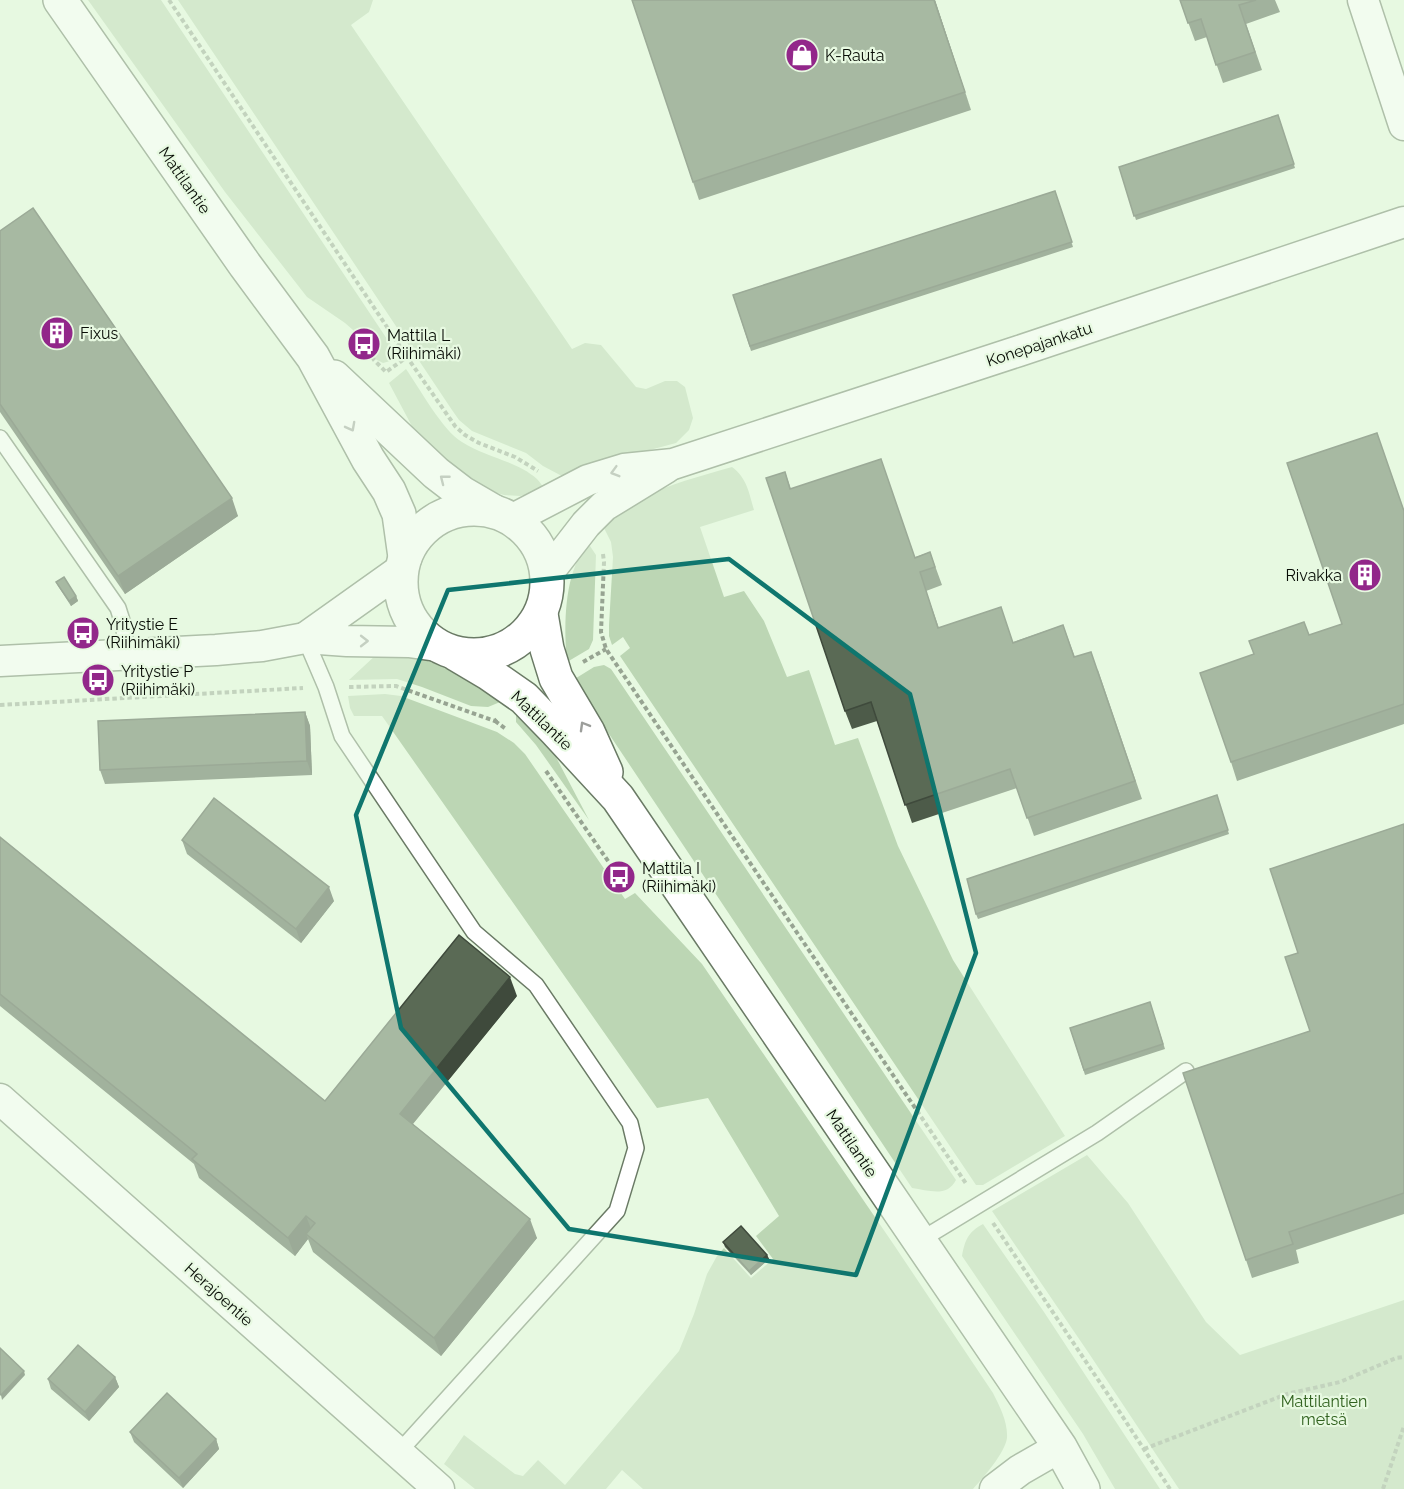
<svg xmlns="http://www.w3.org/2000/svg" width="1404" height="1489" viewBox="0 0 1404 1489" font-family="Raleway,sans-serif">
<style>
.green{fill:#bcd6b4}
.lines{fill:none;stroke-linecap:round;stroke-linejoin:round}
.service-casing{stroke:#6a7a65;stroke-width:18}
.minor-casing{stroke:#6a7a65;stroke-width:33}
.tertiary-casing{stroke:#6a7a65;stroke-width:36}
.path{stroke:#97a492;stroke-width:4;stroke-dasharray:4.5 3;stroke-linecap:butt}
.service{stroke:#fff;stroke-width:15}
.minor{stroke:#fff;stroke-width:30}
.tertiary{stroke:#fff;stroke-width:33}
.wall{fill:#4d5b49}
.shaded-wall{fill:#3f4a3c}
.building{fill:#5a6a55;stroke:#3f4a3c;stroke-width:1.5}
.oneway{stroke:#9c9e9b}
.marked{fill:none;stroke:#0f766e;stroke-width:4.5;stroke-linejoin:round}
.labels{text-anchor:middle;stroke-width:4.5;stroke-linejoin:round;paint-order:stroke}
.poi-label{font-size:16px;fill:#080d06;stroke:#e7f9e1;text-anchor:start}
.street-label{font-size:16px;fill:#080d06;stroke:#e7f9e1}
.park-label{font-size:16px;fill:#30611e;stroke:#e7f9e1}
</style>
<rect width="100%" height="100%" fill="#e7f9e1"/>
<g class="green">
<path d="M88,0H161L397,354L394,360L383,363L375,359L361,337L345,323L307,297L225,192Z"/>
<path d="M178,0H373L369,12L351,25L572,349L585,343L601,345L636,387L646,389L665,381H677L685,387L693,418L689,430L676,443L594,465L568,477L560,475L543,466L526,453L472,431L459,420L452,410Z"/>
<path d="M406,369C420,389 443,431 462,442C485,457 517,461 537,479C540,482 543,487 545,490L520,496L504,495L483,489L466,479L415,432L389,383Z"/>
<path d="M732,467C747,478 749,493 754,510L700,527L724,597L744,591L764,621L787,677L809,670L835,745L858,738L898,846L953,960L1065,1136L983,1185H976L620,656L630,648L623,637L612,645L609,636V625L613,557L611,542L604,528C615,517 626,507 640,499C668,484 701,476 732,467Z"/>
<path d="M588,543L596,555L593,640L589,649L567,662C564,629 564,589 578,559C581,553 585,548 588,543Z"/>
<path d="M377,654C383,654 390,653 396,654C433,657 473,681 505,700L488,707L471,706L422,687L397,679L349,680Z"/>
<path d="M604,665L611,669L956,1180C947,1198 928,1190 912,1188L573,680L594,667Z"/>
<path d="M385,694L401,696L497,732L514,743L525,754L625,899L635,893L702,964L894,1245L993,1393C1000,1407 1008,1422 1007,1438C1005,1453 983,1478 973,1489H643L622,1470L606,1489H475L444,1464L464,1435L515,1474L523,1476L538,1460L565,1485L679,1351L694,1314L707,1274L717,1256L724,1248L751,1278L773,1259L756,1236L779,1216L708,1098L657,1108L382,716H354L350,708L348,696Z"/>
<path d="M518,712L547,740L589,820L536,745L516,722V716Z"/>
<path d="M1087,1155L1128,1203L1206,1322L1240,1355L1404,1300V1489H1179L1090,1355L992,1211Z"/>
<path d="M983,1224L1044,1312L1160,1489H1115L1083,1434L962,1256C965,1240 968,1232 983,1224Z"/>
</g>
<g class="lines">
<defs>
<g id="service">
<path d="M0,438L118,608L124,627L126,655"/>
<path d="M305,638L326,687L342,736L474,932L536,985L630,1123L636,1148L617,1211L398,1453"/>
<path d="M919,1241L1097,1133L1186,1071"/>
</g>
<g id="minor">
<path d="M1363,0L1404,125"/>
<path d="M513,519L588,480L624,469L673,464L1019,351L1404,222"/>
<path d="M548,573L586,524L604,506L666,468"/>
<path d="M305,638L402,569"/>
<path d="M0,661L216,650L262,646L305,638L347,641L409,642L437,646"/>
<path d="M0,1099L439,1489"/>
<path d="M995,1489L1020,1470L1060,1447"/>
</g>
<g id="tertiary">
<path d="M60,0L245,265L313,357L368,459L389,491L399,514L405,557"/>
<path d="M334,377L436,473L462,493L493,511"/>
<circle cx="474" cy="582" r="73"/>
<path d="M541,614L547,649L556,678L588,732L606,772"/>
<path d="M456,654L488,673L524,698L556,731L618,798L1060,1447L1083,1489"/>
</g>
</defs>
<use href="#service" class="service-casing"/>
<use href="#minor" class="minor-casing"/>
<use href="#tertiary" class="tertiary-casing"/>
<g class="path">
<path d="M169,0L407,357L455,426L465,435L479,443L515,457L538,471"/>
<path d="M364,344L374,360L386,372L407,357"/>
<path d="M603,554L604,562L601,632L606,649L967,1185"/>
<path d="M583,662L606,649"/>
<path d="M349,687L396,686L495,721L497,719"/>
<path d="M0,705L303,688"/>
<path d="M495,721L506,729"/>
<path d="M546,771L619,877"/>
<path d="M993,1223L1113,1402L1170,1489"/>
<path d="M1144,1449L1287,1394L1340,1382L1396,1358L1404,1357"/>
<path d="M1383,1489L1404,1426"/>
</g>
<use href="#service" class="service"/>
<use href="#minor" class="minor"/>
<use href="#tertiary" class="tertiary"/>
</g>
<g class="wall">
<path d="M632,0H935L971,110L699,200Z"/>
<path d="M1180,0H1275L1280,12L1246,24L1262,70L1223,83L1207,37L1195,41Z"/>
<path d="M1278,115L1295,168L1136,220L1119,167Z"/>
<path d="M1055,191L1073,247L751,351L733,295Z"/>
<path d="M0,231L238,516L125,594L0,412Z"/>
<path d="M785,472L791,489L915,557L930,552L942,585L926,591L939,628L1013,642L1063,625L1075,657L1098,670L1142,799L1034,836L1017,788L912,823L877,721L852,729L845,711Z"/>
<path d="M1404,510V724L1237,781L1231,762L1342,624Z"/>
<path d="M56,582L76,596L78,601L71,606L58,586Z"/>
<path d="M305,712L310,726L312,775L105,784L100,770Z"/>
<path d="M1217,795L1229,834L978,919L976,914Z"/>
<path d="M1404,824V1214L1296,1250L1299,1263L1252,1278L1246,1260L1310,1031Z"/>
<path d="M0,837L325,1101L517,996L413,1124L537,1238L441,1356L313,1252L308,1239L295,1256L199,1178L194,1164L0,1006Z"/>
<path d="M182,840L334,901L301,943L187,854Z"/>
<path d="M1150,1002L1165,1049L1085,1075L1070,1028Z"/>
<path d="M723,1242L767,1255L769,1259L751,1275L725,1247Z"/>
<path d="M115,1377L119,1387L89,1421L51,1389L48,1379Z"/>
<path d="M130,1432L216,1439L219,1449L183,1488L134,1442Z"/>
</g>
<g class="shaded-wall">
<path d="M934,0H935L971,110L965,92Z"/>
<path d="M372,341L374,346L369,349L367,344Z"/>
<path d="M232,498L238,516L125,594L118,576Z"/>
<path d="M76,596L78,601L71,606L69,601Z"/>
<path d="M305,712L310,726L312,775L307,761Z"/>
<path d="M329,887L334,901L301,943L296,929Z"/>
<path d="M510,977L517,996L406,1132L400,1114Z"/>
<path d="M306,1216L313,1234H306L308,1239L295,1256L288,1238Z"/>
<path d="M530,1219L537,1238L441,1356L434,1338Z"/>
<path d="M767,1255L769,1259L751,1275L749,1271Z"/>
<path d="M24,1371L25,1375L2,1400L1,1395Z"/>
<path d="M115,1377L119,1387L89,1421L85,1412Z"/>
<path d="M216,1439L219,1449L183,1488L179,1478Z"/>
</g>
<g class="building">
<path d="M632,0H934L965,92L693,182Z"/>
<path d="M1180,0H1256L1239,5L1255,52L1216,65L1201,19L1188,23Z"/>
<path d="M1278,115L1294,164L1134,216L1119,167Z"/>
<path d="M1055,191L1072,242L750,346L733,295Z"/>
<path d="M33,208L232,498L118,576L0,404V231Z"/>
<path d="M365,330L372,341L367,344L360,333Z"/>
<path d="M1377,433L1404,511V704L1231,762L1200,673L1254,654L1249,641L1304,622L1309,635L1342,624L1287,463Z"/>
<path d="M881,459L915,558L930,552L935,567L920,572L938,628L1001,607L1013,643L1063,625L1074,657L1091,652L1135,781L1027,818L1010,769L905,805L871,702L845,711L766,478L785,472L790,489Z"/>
<path d="M64,577L76,596L69,601L56,582Z"/>
<path d="M305,712L307,761L100,770L98,721Z"/>
<path d="M1217,795L1228,830L976,914L967,879Z"/>
<path d="M214,798L329,887L296,929L182,840Z"/>
<path d="M1404,824V1193L1289,1232L1293,1244L1246,1260L1183,1073L1310,1031L1285,957L1298,953L1270,869Z"/>
<path d="M0,837L325,1101L459,935L510,977L400,1114L530,1219L434,1338L306,1234L315,1223L306,1216L288,1238L192,1159L197,1154L0,994Z"/>
<path d="M1150,1002L1163,1044L1084,1070L1070,1028Z"/>
<path d="M741,1226L767,1255L749,1271L723,1242Z"/>
<path d="M78,1345L115,1377L85,1412L48,1379Z"/>
<path d="M0,1348L24,1371L1,1395L0,1394Z"/>
<path d="M167,1393L216,1439L179,1478L130,1432Z"/>
</g>
<defs><path id="oneway-chevron" d="M-2-3.5L2.5 0L-2 3.5" fill="none" stroke-width="1.6" stroke-linecap="round" stroke-linejoin="round" transform="scale(1.5)"/></defs>
<g class="oneway">
<use href="#oneway-chevron" transform="translate(351 427) rotate(62)"/>
<use href="#oneway-chevron" transform="translate(615 472) rotate(164)"/>
<use href="#oneway-chevron" transform="translate(444 479) rotate(-142)"/>
<use href="#oneway-chevron" transform="translate(364 641)"/>
<use href="#oneway-chevron" transform="translate(584 726) rotate(-120)"/>
</g>
<path d="M0 0H1404V1489H0ZM729,559L910,694L976,953L856,1275L569,1229L401,1028L356,815L448,590Z" fill="#e7f9e1" fill-opacity=".55" fill-rule="evenodd"/>
<path class="marked" d="M729,559L910,694L976,953L856,1275L569,1229L401,1028L356,815L448,590Z"/>
<defs>
<symbol id="shop-disc" viewBox="-11 -11 22 22"><circle r="9.5" fill="#92278a" stroke="#e7f9e1"/><path d="M-5-2.5h2.3a2.7 3.5 0 0 1 5.4 0H5L5.5 6h-11ZM-1.5-2.5h3a1.5 2.3 0 0 0-3 0Z" fill="#fff"/></symbol>
<symbol id="building-disc" viewBox="-11 -11 22 22"><circle r="9.5" fill="#92278a" stroke="#e7f9e1"/><path d="M-4-6H4V6H1V3H-1V6H-4ZM-2.5-4.3h1.7v1.8h-1.7ZM.8-4.3h1.7v1.8H.8ZM-2.5-1h1.7V.8h-1.7ZM.8-1h1.7V.8H.8Z" fill="#fff"/></symbol>
<symbol id="bus-disc" viewBox="-11 -11 22 22"><circle r="9.5" fill="#92278a" stroke="#e7f9e1"/><path d="M-5-6H5V4H4V6H2V4H-2V6H-4V4H-5ZM-3.5-4V0h7V-4ZM-3.5 1.2v1.5H-2V1.2ZM2 1.2v1.5H3.5V1.2Z" fill="#fff"/></symbol>
</defs>
<g fill-rule="evenodd">
<use href="#shop-disc" x="783" y="36" width="38" height="38"/>
<use href="#building-disc" x="38" y="314" width="38" height="38"/>
<use href="#bus-disc" x="345" y="325" width="38" height="38"/>
<use href="#building-disc" x="1346" y="556" width="38" height="38"/>
<use href="#bus-disc" x="64" y="614" width="38" height="38"/>
<use href="#bus-disc" x="79" y="661" width="38" height="38"/>
<use href="#bus-disc" x="600" y="858" width="38" height="38"/>
</g>
<g class="labels">
<g class="poi-label">
<text x="825" y="61">K-Rauta</text>
<text x="80" y="339">Fixus</text>
<text x="387" y="341">Mattila L<tspan x="387" dy="18">(Riihimäki)</tspan></text>
<text x="1342" y="581" text-anchor="end">Rivakka</text>
<text x="106" y="630">Yritystie E<tspan x="106" dy="18">(Riihimäki)</tspan></text>
<text x="121" y="677">Yritystie P<tspan x="121" dy="18">(Riihimäki)</tspan></text>
<text x="642" y="874">Mattila I<tspan x="642" dy="18">(Riihimäki)</tspan></text>
</g>
<g class="street-label">
<text transform="translate(185 180) rotate(55)" y="6">Mattilantie</text>
<text transform="translate(1039 344) rotate(-18)" y="6">Konepajankatu</text>
<text transform="translate(542 720) rotate(44)" y="6">Mattilantie</text>
<text transform="translate(852 1143) rotate(56)" y="6">Mattilantie</text>
<text transform="translate(219 1294) rotate(42)" y="6">Herajoentie</text>
</g>
<g class="park-label">
<text x="1324" y="1407">Mattilantien<tspan x="1324" dy="18">metsä</tspan></text>
</g>
</g>
</svg>
